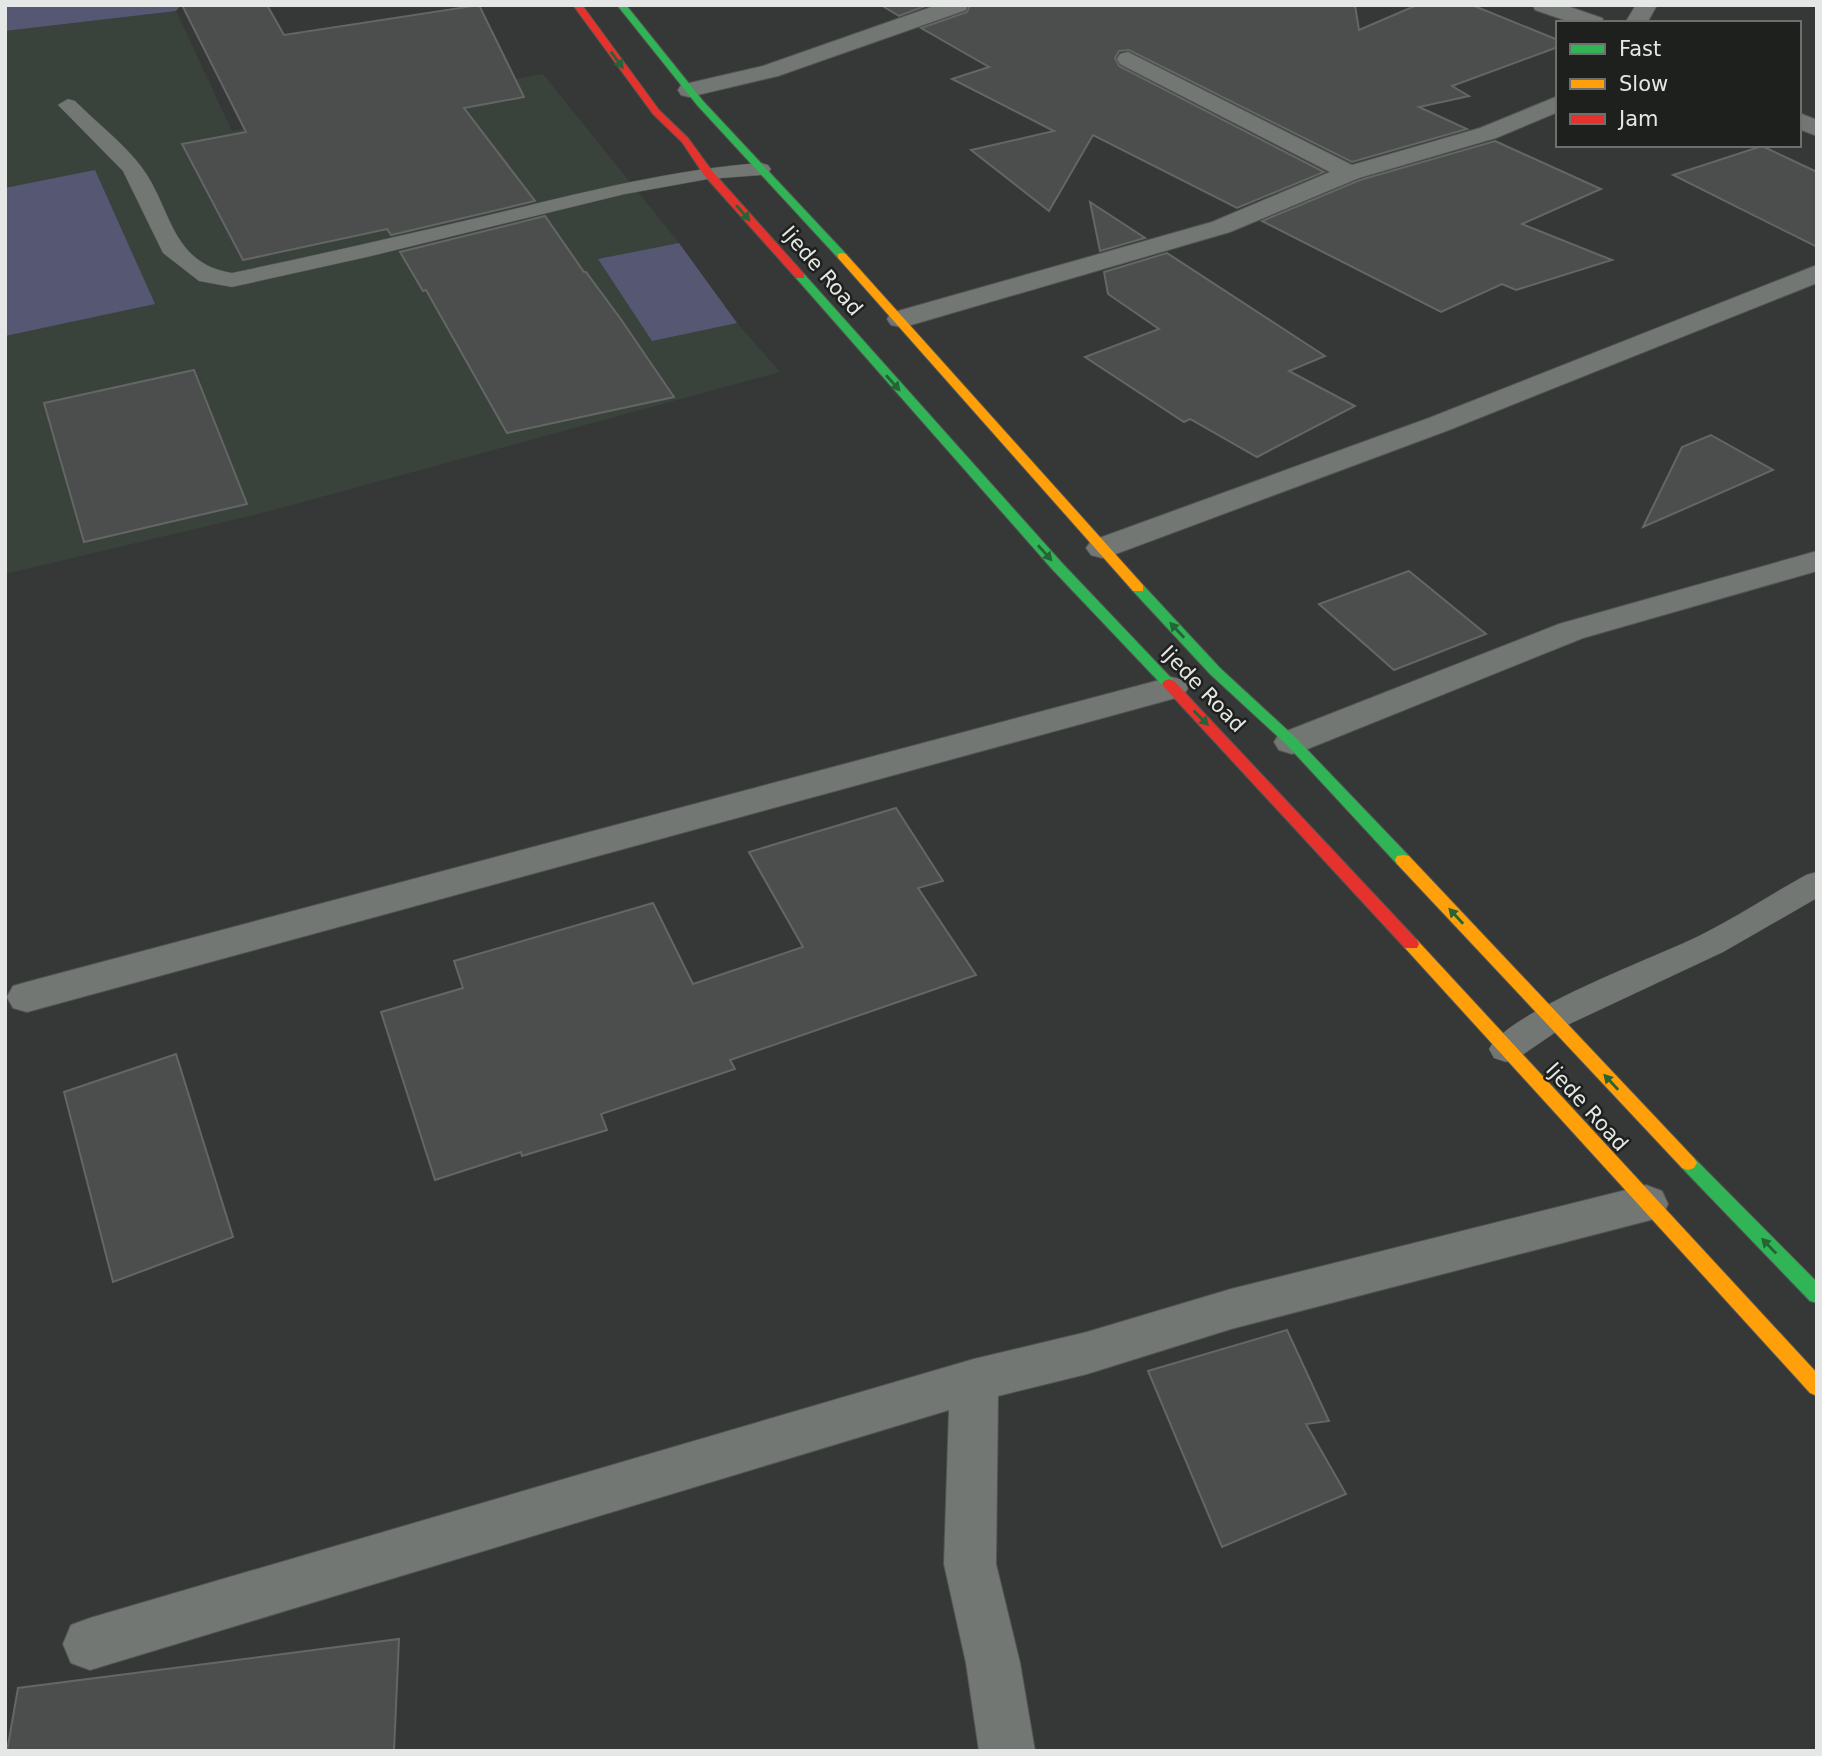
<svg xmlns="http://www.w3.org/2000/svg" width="1822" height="1756" viewBox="0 0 1822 1756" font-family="'DejaVu Sans',sans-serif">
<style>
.built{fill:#3a423c}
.green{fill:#555773}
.building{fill:#4c4e4d;stroke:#646665;stroke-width:2}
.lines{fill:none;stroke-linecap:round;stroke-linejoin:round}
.lane-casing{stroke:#525453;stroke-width:1}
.street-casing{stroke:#525453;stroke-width:2}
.fast-casing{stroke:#525453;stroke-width:2}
.slow-casing{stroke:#525453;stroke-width:2}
.jam-casing{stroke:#525453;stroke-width:2}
.lane{fill:#727773;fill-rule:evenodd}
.street{fill:#727773;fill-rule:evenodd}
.fast{fill:#30b455;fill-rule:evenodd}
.slow{fill:#ff9f0a;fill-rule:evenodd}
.jam{fill:#e5322d;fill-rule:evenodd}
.oneway{fill:#266337}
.labels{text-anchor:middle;stroke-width:5;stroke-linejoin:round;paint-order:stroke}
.street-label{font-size:21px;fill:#e4e7e5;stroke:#1e201e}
</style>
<rect width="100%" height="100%" fill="#363837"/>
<path class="built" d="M176,11L232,131L543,74L679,243L737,323L780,372L266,512L5,574V31Z"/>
<g class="green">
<path d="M5,5H181L176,11L5,31Z"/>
<path d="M95,170L155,304L5,336V188Z"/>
<path d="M679,243L737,323L652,341L598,259Z"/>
</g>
<g class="building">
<path d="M182,5H267L284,35L479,5L524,97L464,108L535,201L391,235L387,229L243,260L182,144L246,132Z"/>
<path d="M881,5H928L899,16Z"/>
<path d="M970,5H1355L1359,30L1417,5H1472L1558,40V47L1452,86L1469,96L1419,107L1467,129L1352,162L1129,50L1119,51L1115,58L1119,66L1324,172L1237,208L1093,135L1049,211L971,150L1054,131L952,79L989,67L921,28L967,12Z"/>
<path d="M1495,141L1601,189L1522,224L1612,260L1516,290L1502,284L1441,312L1262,221L1360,180Z"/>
<path d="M1762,146L1817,172V247L1673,175Z"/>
<path d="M1090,202L1145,238L1100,251Z"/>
<path d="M545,216L584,272H586L620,318L674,397L507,433L426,290L423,291L400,252Z"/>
<path d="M1167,253L1325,356L1289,371L1355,406L1257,457L1190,419L1184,422L1085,357L1159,329L1108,294L1104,272Z"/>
<path d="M194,370L247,504L84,542L44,403Z"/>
<path d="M1711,435L1773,470L1643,527L1682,447Z"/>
<path d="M1409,571L1486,634L1394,670L1319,604Z"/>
<path d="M896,808L943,881L918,888L976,975L730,1060L735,1069L601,1114L607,1130L522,1156L521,1152L435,1180L381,1012L463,988L454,961L653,903L693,984L803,947L749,852Z"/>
<path d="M176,1054L233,1237L113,1282L64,1092Z"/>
<path d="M1287,1330L1329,1421L1306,1424L1346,1494L1222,1547L1148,1371Z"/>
<path d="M399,1639L394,1751H7L18,1688Z"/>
</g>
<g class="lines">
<defs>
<g id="lane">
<path d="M68,99L75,101C96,122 122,142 140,165C172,206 169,263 232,273C317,255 401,236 485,216C577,194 667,170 761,163L768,165L771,169L768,173L761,175L708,179L625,194L367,257L232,287L199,281L163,253L123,171L58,105Z"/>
<path d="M1817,872V898L1723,952L1563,1027L1518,1058L1506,1062L1494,1058L1489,1049C1509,1011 1654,958 1699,936C1735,918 1770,895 1806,875Z"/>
</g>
<g id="street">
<path d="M937,5H968L966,10L778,76L689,97L681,95L678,90L681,85L763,66Z"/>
<path d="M1533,5H1564L1602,18L1605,23H1573L1535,10Z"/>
<path d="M1636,5H1657L1647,23H1625Z"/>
<path d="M1128,52L1352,165L1480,128L1558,96V112L1496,138L1359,178L1230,232L911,325L901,327L891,325L887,319L891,313L1212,222L1330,172L1120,64L1117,59L1120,54Z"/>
<path d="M1799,113L1817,120V136L1799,129Z"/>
<path d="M1817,265V283L1449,430L1113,555L1102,558L1091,555L1086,548L1091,541L1429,418Z"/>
<path d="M1817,551V571L1583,638L1305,750L1292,754L1279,750L1274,742L1279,734L1559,624Z"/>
<path d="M1171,677L1183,680L1188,688L1183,696L27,1012L13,1008L7,997L13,986L27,982Z"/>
<path d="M1646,1185L1662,1191L1668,1204L1662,1217L1231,1329L1087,1374L998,1396L996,1564L1020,1663L1035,1751H979L966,1663L944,1564L949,1410L90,1670L71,1663L63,1644L71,1625L90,1618L974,1359L1087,1332L1231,1289Z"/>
</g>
<g id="fast">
<path d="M617,5H626L703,101L846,254V258H838L697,105Z"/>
<path d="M796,274H804L1062,563L1174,681L1176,684L1174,687H1164L1052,569L796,278Z"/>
<path d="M1138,584L1143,585L1220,668L1297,739L1409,856L1411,860L1409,864H1397L1287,745L1210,674L1133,591L1131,588Z"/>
<path d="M1688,1156L1694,1158L1817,1282V1303L1810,1301L1682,1168L1679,1163L1682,1158Z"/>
</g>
<g id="slow">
<path d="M842,253L846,254L1143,585V591H1133L838,258V254Z"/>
<path d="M1403,855L1409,856L1694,1158L1697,1163L1694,1168L1688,1170L1682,1168L1397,864L1395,860L1397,856Z"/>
<path d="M1411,938L1417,940L1817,1373V1396L1810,1393L1405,948L1403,944L1405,940Z"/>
</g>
<g id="jam">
<path d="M573,5H582L659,110L688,138L712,171L804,274V278H796L704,175L682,142L653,114Z"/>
<path d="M1169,679L1174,681L1417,940L1419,944L1417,948H1405L1164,687L1162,684L1164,681Z"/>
</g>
</defs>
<use href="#lane" class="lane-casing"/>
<use href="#street" class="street-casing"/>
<use href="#fast" class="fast-casing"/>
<use href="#slow" class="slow-casing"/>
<use href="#jam" class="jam-casing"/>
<use href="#lane" class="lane"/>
<use href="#street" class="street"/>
<use href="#fast" class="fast"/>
<use href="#slow" class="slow"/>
<use href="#jam" class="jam"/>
</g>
<defs><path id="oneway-solid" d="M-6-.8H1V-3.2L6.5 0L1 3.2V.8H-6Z" transform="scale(1.75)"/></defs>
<g class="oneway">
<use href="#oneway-solid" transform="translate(617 60) rotate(54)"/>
<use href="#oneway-solid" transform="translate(743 213) rotate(49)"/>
<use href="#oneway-solid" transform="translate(893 383) rotate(48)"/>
<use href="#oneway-solid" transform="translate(1045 553) rotate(48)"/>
<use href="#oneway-solid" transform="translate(1177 630) rotate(-133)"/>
<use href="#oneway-solid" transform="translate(1201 718) rotate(45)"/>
<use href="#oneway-solid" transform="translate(1456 916) rotate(-133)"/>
<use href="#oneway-solid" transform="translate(1611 1082) rotate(-133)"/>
<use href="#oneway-solid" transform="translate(1769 1246) rotate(-134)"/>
</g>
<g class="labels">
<g class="street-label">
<text transform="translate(822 271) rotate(49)" y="7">Ijede Road</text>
<text transform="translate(1203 689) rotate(46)" y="7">Ijede Road</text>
<text transform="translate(1587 1107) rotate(48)" y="7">Ijede Road</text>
</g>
</g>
<rect width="1822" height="1756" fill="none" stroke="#e4e7e5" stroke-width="14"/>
<rect x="1556" y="21" width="245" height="126" fill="#1e201e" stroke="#6d706e" stroke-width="2"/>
<rect x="1570" y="44" width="35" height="10" fill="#30b455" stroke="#6d706e" stroke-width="2"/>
<text x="1619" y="56" font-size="21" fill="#e4e7e5">Fast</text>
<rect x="1570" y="79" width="35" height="10" fill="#ff9f0a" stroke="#6d706e" stroke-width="2"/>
<text x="1619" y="91" font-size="21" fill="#e4e7e5">Slow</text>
<rect x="1570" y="114" width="35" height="10" fill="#e5322d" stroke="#6d706e" stroke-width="2"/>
<text x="1619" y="126" font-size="21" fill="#e4e7e5">Jam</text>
</svg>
